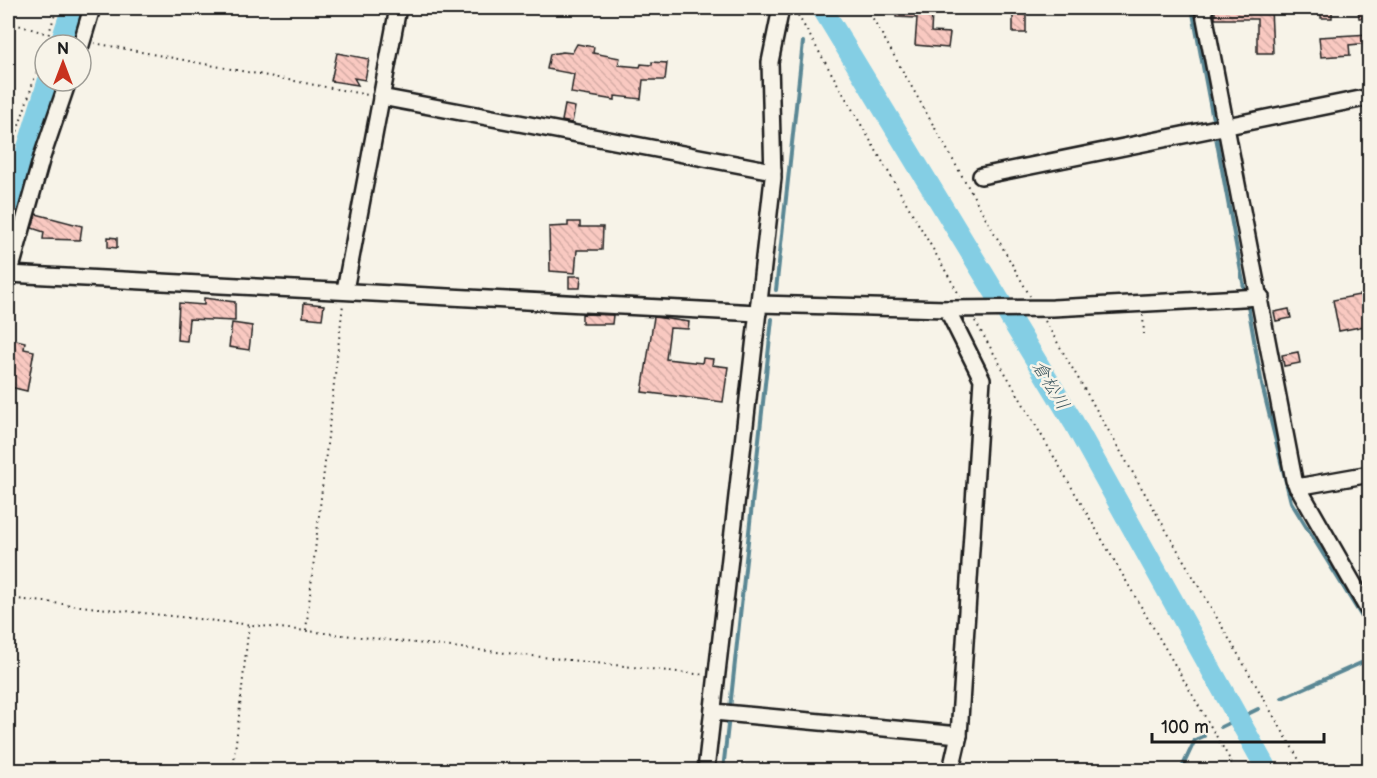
<svg xmlns="http://www.w3.org/2000/svg" width="1377" height="778" viewBox="0 0 1377 778" font-family="'Balsamiq Sans','Klee One',sans-serif">
<style>
.lines{fill:none;stroke-linecap:round;stroke-linejoin:round}
.stream{stroke:#5a8794;stroke-width:4}
.river{stroke:#84cee4;stroke-width:21}
.building{fill:url(#building-back-hatch);stroke:#1c1c1c;stroke-width:1.5}
.minor-casing{stroke:#1c1c1c;stroke-width:20}
.path{stroke:#1c1c1c;stroke-width:2;stroke-dasharray:1.5 4.5;stroke-linecap:butt}
.minor{stroke:#f7f3e8;stroke-width:15}
.labels{text-anchor:middle;stroke-width:5;stroke-linejoin:round;paint-order:stroke}
.water-label{font-size:18px;font-style:italic;fill:#405a62;stroke:#f7f3e8}
</style>
<defs>
<pattern id="building-back-hatch" width="6" height="6" patternUnits="userSpaceOnUse" patternTransform="scale(1.5)"><rect width="6" height="6" fill="#f9c9c1"/><path d="M-1 5l2 2M0 0l6 6M5-1l2 2" fill="none" stroke="#d5aca5"/></pattern>
</defs>
<rect width="100%" height="100%" fill="#f7f3e8"/>
<filter id="ink" filterUnits="userSpaceOnUse"><feTurbulence type="fractalNoise" baseFrequency=".0167" numOctaves="2"/><feDisplacementMap in="SourceGraphic" scale="12" xChannelSelector="R" yChannelSelector="G"/><feConvolveMatrix kernelMatrix="1 2 1 2 8 2 1 2 1" color-interpolation-filters="sRGB"/></filter>
<g filter="url(#ink)">
<g class="lines">
<g class="stream">
<path d="M1192,8L1214,125"/>
<path d="M1215,132L1245,293"/>
<path d="M776,290L803,42"/>
<path d="M1247,300L1262,385L1291,502L1370,630"/>
<path d="M1282,698L1370,659"/>
<path d="M730,708L772,319"/>
<path d="M1221,727L1258,709"/>
<path d="M723,770L729,716"/>
<path d="M1181,770L1195,740L1204,736"/>
</g>
<g class="river">
<path d="M822,8L1074,423L1267,770"/>
<path d="M60,45L72,8"/>
<path d="M8,211L48,81"/>
</g>
</g>
<g class="building">
<path d="M896,8H924L923,12H932L931,32L950,33L948,48L915,45L917,18L896,17Z"/>
<rect x="1013" y="8" width="13" height="25"/>
<path d="M1215,8H1271L1273,53H1257V19H1215Z"/>
<rect x="1321" y="8" width="11" height="10"/>
<path d="M1358,8H1370V18H1359Z"/>
<path d="M1370,34V43L1349,45L1350,55L1321,57L1319,37Z"/>
<path d="M577,44L594,47L593,53L620,58L618,65L640,67L641,64L652,65V62L667,63L665,80H643L641,99L615,96V100L571,93L574,74L547,69L550,54L563,52L572,53Z"/>
<path d="M337,53L369,59L365,80L354,78L358,85L331,81Z"/>
<path d="M565,105L575,107L572,123L562,121Z"/>
<path d="M36,214L82,226L80,240L43,239L44,232L32,228Z"/>
<path d="M568,222H580V227H603L602,250H577L575,273L550,271L549,227L568,226Z"/>
<path d="M108,237L117,238V248L108,247Z"/>
<path d="M569,276H581L580,288H569Z"/>
<path d="M1370,293V325L1339,331L1333,300Z"/>
<path d="M204,298L235,302V321L189,319L187,341L177,340L179,303L204,305Z"/>
<path d="M304,303L324,305L322,319L303,317Z"/>
<path d="M1289,309L1291,318L1276,321L1274,312Z"/>
<path d="M582,314L613,315L612,324H582Z"/>
<path d="M654,317L689,322L688,329L670,328L666,359L702,363L703,358L713,359L712,365L728,367L723,402L642,392Z"/>
<path d="M232,323L252,326L249,350L229,347Z"/>
<path d="M8,338L25,342L24,349L34,351L27,391L10,387L14,368H8Z"/>
<path d="M1298,352L1300,363L1284,366L1282,355Z"/>
</g>
<g class="lines">
<defs>
<g id="minor">
<path d="M1203,8L1294,480L1370,613"/>
<path d="M81,45L92,8"/>
<path d="M381,97L773,171"/>
<path d="M981,176L1370,97"/>
<path d="M8,274L758,313"/>
<path d="M8,279L42,157L68,81"/>
<path d="M345,290L398,8"/>
<path d="M759,304L947,309L1053,308L1261,297"/>
<path d="M947,309L982,379L959,735L951,770"/>
<path d="M1297,487L1370,474"/>
<path d="M714,712L959,735"/>
<path d="M706,770L773,178L770,62L781,8"/>
</g>
</defs>
<use href="#minor" class="minor-casing"/>
<g class="path">
<path d="M867,8L1030,296"/>
<path d="M795,10L960,296"/>
<path d="M8,22L48,34"/>
<path d="M94,43L368,95"/>
<path d="M8,160L57,8"/>
<path d="M1143,315L1144,334"/>
<path d="M975,321L1236,770"/>
<path d="M1045,321L1305,770"/>
<path d="M8,598L705,675"/>
<path d="M306,630L343,304"/>
<path d="M233,770L249,624"/>
</g>
<use href="#minor" class="minor"/>
</g>
</g>
<g class="labels">
<g class="water-label">
<text transform="translate(1051 385) rotate(59)" y="6">倉松川</text>
</g>
</g>
<rect width="1377" height="778" fill="none" stroke="#f7f3e8" stroke-width="30"/>
<rect x="15" y="15" width="1347" height="748" fill="none" stroke="#1c1c1c" stroke-width="2" filter="url(#ink)"/>
<g transform="translate(63 63)"><circle r="28" fill="#f7f3e8" stroke="#9f9d96" stroke-width="1.5"/>
<path d="M0-4.5L10 22L0 15L-10 22Z" fill="#c8321e"/>
<text y="-9" font-size="16" font-weight="bold" text-anchor="middle" fill="#1c1c1c">N</text>
</g>
<path d="M1152 733v9h172v-9" fill="none" stroke="#1c1c1c" stroke-width="3"/>
<text x="1161" y="733" font-size="18" fill="#1c1c1c" stroke="#f7f3e8" stroke-width="4.5" paint-order="stroke">100 m</text>
</svg>
